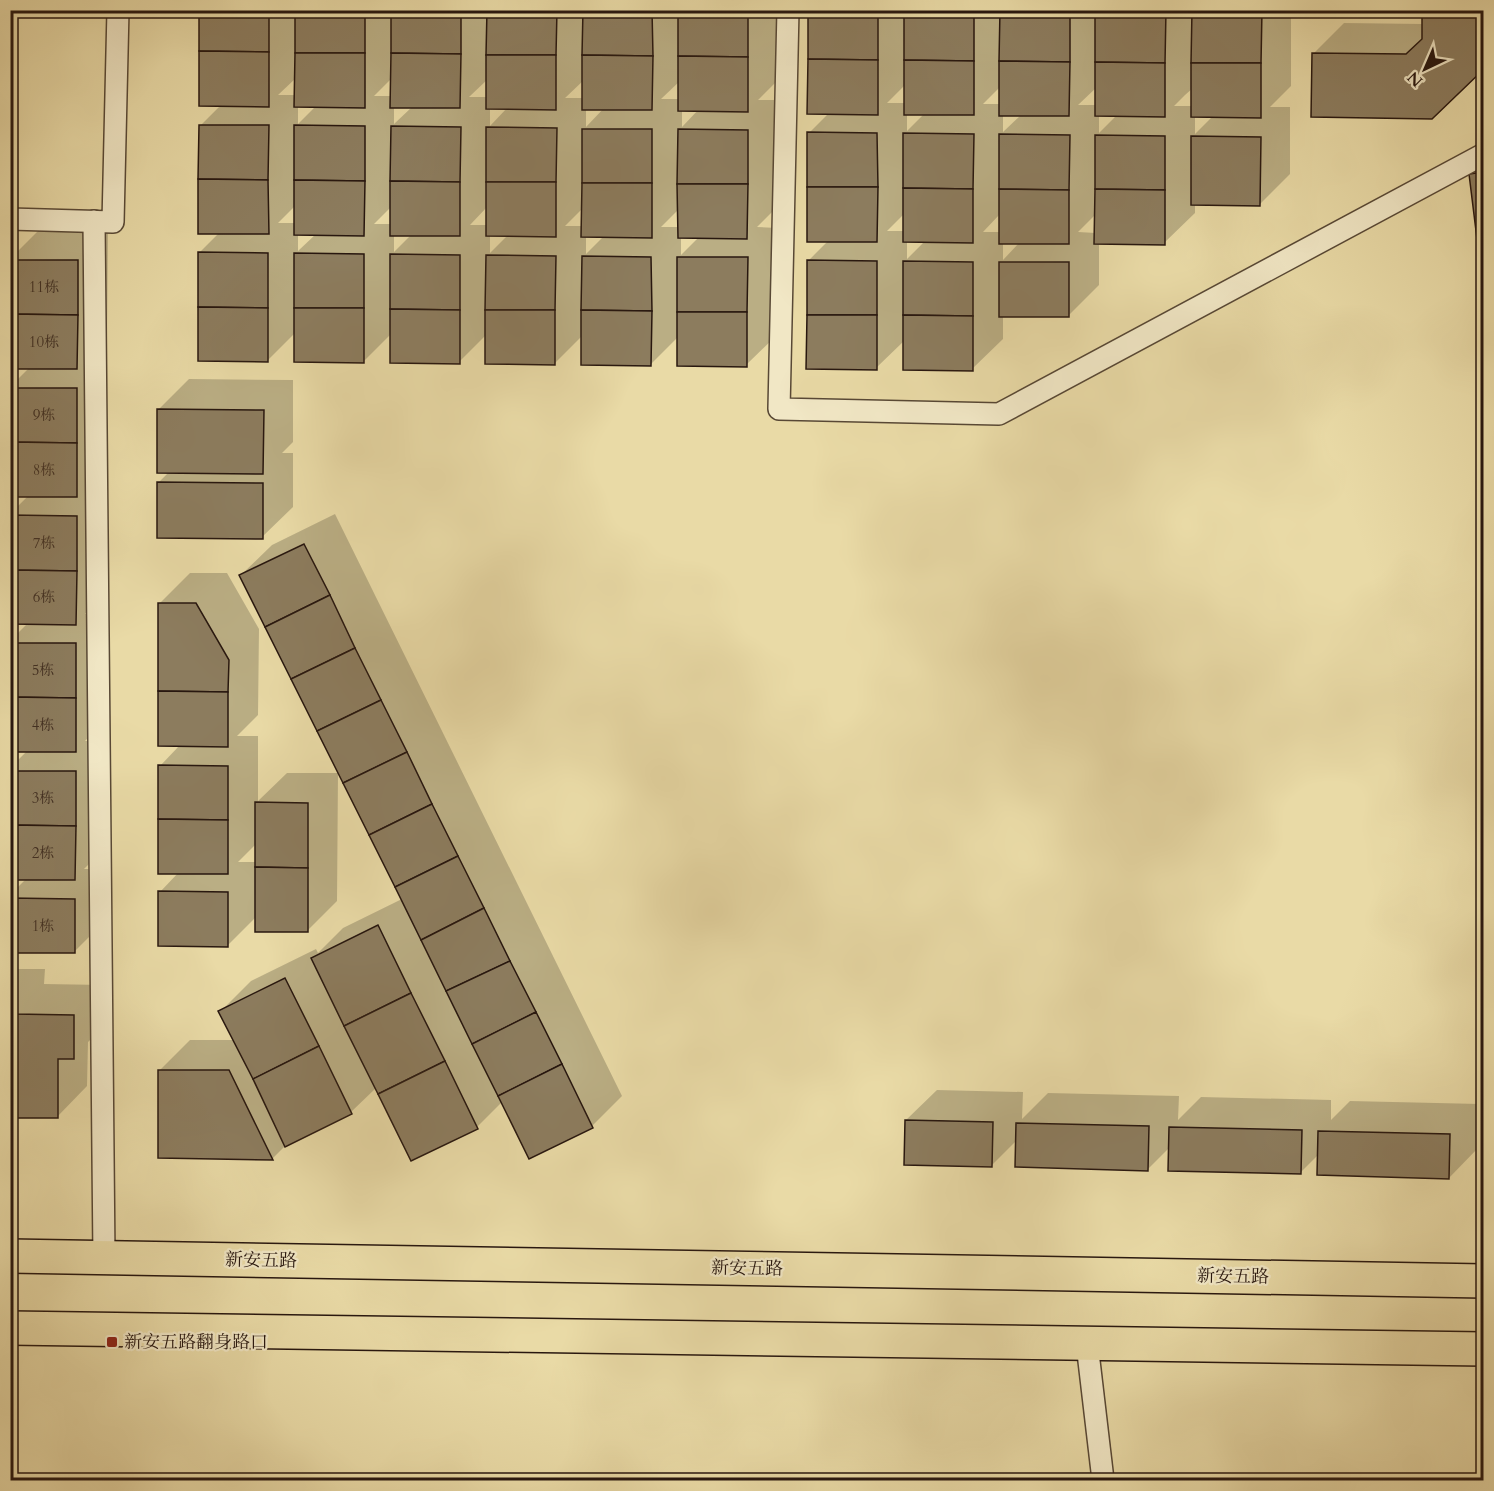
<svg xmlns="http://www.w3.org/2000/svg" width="1494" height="1491" viewBox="0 0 1494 1491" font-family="Cardo,'Noto Serif SC',serif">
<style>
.shadow{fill:#0003;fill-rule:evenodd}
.building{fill:#8c7c5e;stroke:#28170f;stroke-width:1.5}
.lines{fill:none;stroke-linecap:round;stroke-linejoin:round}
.lane-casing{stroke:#584835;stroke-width:24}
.primary-casing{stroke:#28170f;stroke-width:36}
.lane{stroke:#f1e7c5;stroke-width:21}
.primary{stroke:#e9daa6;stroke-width:33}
.poi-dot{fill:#8f2418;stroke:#f1e7c5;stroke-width:2}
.labels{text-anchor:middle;stroke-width:4.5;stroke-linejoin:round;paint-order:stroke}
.number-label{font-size:15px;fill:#413023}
.street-label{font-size:18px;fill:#28170f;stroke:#f1e7c5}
.poi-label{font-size:18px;fill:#28170f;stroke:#f1e7c5;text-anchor:start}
</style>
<rect width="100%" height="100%" fill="#e9daa6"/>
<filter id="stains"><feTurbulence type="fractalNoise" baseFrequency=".00333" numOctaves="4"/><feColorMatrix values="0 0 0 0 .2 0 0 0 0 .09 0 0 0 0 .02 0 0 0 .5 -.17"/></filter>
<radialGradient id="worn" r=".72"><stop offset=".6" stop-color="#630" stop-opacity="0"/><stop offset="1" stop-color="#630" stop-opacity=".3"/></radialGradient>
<g class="shadow">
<path d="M200,10H778V80L758,100H778L777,207L757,227L777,228V335L746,365L679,336L651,364L583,335L555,363L487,334L459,362L391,334L363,362L295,333L267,361L199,253L220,232L200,126L221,105ZM296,78V95H278ZM392,78V96H374ZM488,79V97H469ZM584,80L583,98H565ZM680,81V99H661ZM298,106H316L298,124ZM394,107H412L394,124ZM490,107H508L490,126ZM586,108H604L586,127ZM682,109H699L682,127ZM296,205L295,223H278ZM392,206V224H374ZM487,207V225H470ZM583,208V226H565ZM679,209V227H661ZM298,233L316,234L298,251ZM394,234H412L394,252ZM490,235H508L490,253ZM586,236H604L586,254ZM681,237H699L681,255Z"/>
<path d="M809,10H1291V86L1270,107H1290V174L1260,204H1195V213L1164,243H1099V285L1068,316L1003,315V339L972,369L904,341L876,368L809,260L829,240L809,133L829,113ZM905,85V103H887ZM1001,86V104H983ZM1097,87L1096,105H1078ZM1193,88V106H1174L1185,95ZM907,113H925L907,131ZM1003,115H1021L1003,132ZM1099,115H1117L1099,133ZM1195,116H1213L1195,134ZM905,213V231H887ZM1000,214V232H983ZM1096,214V233L1078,232ZM907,241H925L907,259ZM1003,242H1020L1003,260Z"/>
<path d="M1344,23L1423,24L1484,67L1313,54Z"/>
<path d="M1484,161V284L1471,174Z"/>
<path d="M10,230H12V257L39,230L108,231L107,337L86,358H107V465L86,486H107L106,593L85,614H106V720L85,741H106L105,848L84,869H105V921L74,952L10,951V895L27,878H10V768L28,750H10ZM12,367L29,368L12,385ZM11,495H29L11,513ZM11,623H28L11,640Z"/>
<path d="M189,379L293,380V442L282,453H293V507L262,537L159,482L170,471L159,409Z"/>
<path d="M335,514L622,1096L592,1126L502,1102L477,1127L412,1159L376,1088L351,1112L287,1144L273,1158L160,1157V1070L190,1040H234L220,1012L251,981L316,949L318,953L343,928L402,899L241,575L272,545Z"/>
<path d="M190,573H227L259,629L258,715L237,736H258V801L287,773H338L337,901L307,931L256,917L228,945L160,892L179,872L160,766L180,745L160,603ZM256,844V862H238Z"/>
<path d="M10,969H45L44,984L104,985L103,1027L88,1042L87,1086L57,1117L10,1100Z"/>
<path d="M937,1090L1023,1092L1022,1119L1048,1093L1179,1096L1178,1120L1201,1097L1331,1100V1120L1350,1101L1480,1104L1479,1147L1449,1178L1319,1154L1300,1173L1170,1147L1148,1169L1017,1140L991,1166L906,1120Z"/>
<path d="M1098,1472L1100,1480H820L822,1479Z"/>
</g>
<g class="building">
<path d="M199,10H269V52L199,51Z"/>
<rect x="295" y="10" width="70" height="43"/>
<path d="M391,10H461V54L391,53Z"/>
<path d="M487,10H557L556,55H486Z"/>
<path d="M583,10H652L653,56L582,55Z"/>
<path d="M678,10H748V57L678,56Z"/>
<path d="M808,10H878V60L808,59Z"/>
<path d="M904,10H974V61L904,60Z"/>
<path d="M1000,10H1070V62L999,61Z"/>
<path d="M1095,10H1166L1165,63L1095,62Z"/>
<path d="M1192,10H1262L1261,63H1191Z"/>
<path d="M1422,10H1484V69L1432,119L1311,117L1312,53L1406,54L1422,39Z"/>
<path d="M199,51L269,52V107L199,106Z"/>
<path d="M295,53H365V108L294,107Z"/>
<path d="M391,53L461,54L460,108H390Z"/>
<path d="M486,55H556V110L486,109Z"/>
<path d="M582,55L653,56L652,110H582Z"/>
<path d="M678,56L748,57V112L678,111Z"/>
<path d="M808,59L878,60V115L807,114Z"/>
<path d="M904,60L974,61V115H904Z"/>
<path d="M999,61L1070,62L1069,116H999Z"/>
<path d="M1095,62L1165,63V117L1095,116Z"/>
<path d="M1191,63H1261V118L1191,117Z"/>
<path d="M199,125H269L268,180L198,179Z"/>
<path d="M294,125L365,126V181L294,180Z"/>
<path d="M391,126L461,127L460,182L390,181Z"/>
<path d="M486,127L557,128L556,182H486Z"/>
<rect x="582" y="129" width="70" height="54"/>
<path d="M678,129L748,130V184H677Z"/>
<path d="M807,132L877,133L878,187H807Z"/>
<path d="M903,133L974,134L973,189L903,188Z"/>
<path d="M999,134L1070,135L1069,190L999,189Z"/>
<path d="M1095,135L1165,136V190L1095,189Z"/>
<path d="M1191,136L1261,137L1260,206L1191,205Z"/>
<path d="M1484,172V296L1469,174Z"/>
<path d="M198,179L268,180L269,234H198Z"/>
<path d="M294,180L365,181L364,236L294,235Z"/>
<path d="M390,181L460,182V236H390Z"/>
<path d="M486,182H556V237L486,236Z"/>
<path d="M582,183H652V238L581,237Z"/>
<path d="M677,184H748L747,239L678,238Z"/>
<path d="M807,187H878L877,242H807Z"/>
<path d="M903,188L973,189V243L903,242Z"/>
<path d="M999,189L1069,190V244H999Z"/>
<path d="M1095,189L1165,190V245L1094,244Z"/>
<path d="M198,252L268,253V308L198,307Z"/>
<path d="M294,253L364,254V308H294Z"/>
<path d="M390,254L460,255V310L390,309Z"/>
<path d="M486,255L556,256L555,310H485Z"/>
<path d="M582,256L651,257L652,311L581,310Z"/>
<path d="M677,257H748L747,312H677Z"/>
<path d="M10,260H78V315L10,314Z"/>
<path d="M807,260L877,261V315H807Z"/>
<path d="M903,261L973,262V316L903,315Z"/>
<rect x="999" y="262" width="70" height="55"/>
<path d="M198,307L268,308V362L198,361Z"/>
<path d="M294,308H364V363L294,362Z"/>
<path d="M390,309L460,310V364L390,363Z"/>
<path d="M485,310H555V365L485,364Z"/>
<path d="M581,310L652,311L651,366L581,365Z"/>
<path d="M677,312H747V367L677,366Z"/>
<path d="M10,314L78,315L77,369H10Z"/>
<path d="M807,315H877V370L806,369Z"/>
<path d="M903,315L973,316V371L903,370Z"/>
<path d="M10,388H77V443L10,442Z"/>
<path d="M157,409L264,410L263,474L157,473Z"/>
<path d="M10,442L77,443V497H10Z"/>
<path d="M157,482L263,483V539L157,538Z"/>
<path d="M10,515L77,516V571L10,570Z"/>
<path d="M304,544L330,595L265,627L239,575Z"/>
<path d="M10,570L77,571L76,625L10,624Z"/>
<path d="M330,595L355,648L291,679L265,627Z"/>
<path d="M158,603H196L229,660L228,692L158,691Z"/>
<path d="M10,643H76V698L10,697Z"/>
<path d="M355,648L381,700L317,731L291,679Z"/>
<path d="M158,691L228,692V747L158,746Z"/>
<path d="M10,697L76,698V752H10Z"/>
<path d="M381,700L407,752L343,783L317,731Z"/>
<path d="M407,752L432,804L369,835L343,783Z"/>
<path d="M158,765L228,766V820L158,819Z"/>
<path d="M10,771H76V826L10,825Z"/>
<path d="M255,802L308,803V868L255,867Z"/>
<path d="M432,804L458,856L395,887L369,835Z"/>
<path d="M158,819L228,820V874H158Z"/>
<path d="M10,825L76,826L75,880H10Z"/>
<path d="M458,856L484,908L421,940L395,887Z"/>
<path d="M255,867L308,868V932H255Z"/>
<path d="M158,891L228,892V947L158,946Z"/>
<path d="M10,898L75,899V953H10Z"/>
<path d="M484,908L510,961L446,991L421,940Z"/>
<path d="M378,925L411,993L344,1026L311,958Z"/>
<path d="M510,961L536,1012L472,1044L446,991Z"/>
<path d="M285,978L319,1046L253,1079L218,1011Z"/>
<path d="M411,993L445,1061L378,1094L344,1026Z"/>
<path d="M10,999H15L14,1014L74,1015V1059H58V1118H14V1102H10Z"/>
<path d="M536,1012L562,1064L498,1096L472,1044Z"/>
<path d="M319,1046L352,1114L285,1147L253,1079Z"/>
<path d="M445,1061L478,1129L411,1161L378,1094Z"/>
<path d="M562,1064L593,1128L529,1159L498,1096Z"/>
<path d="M158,1070H229L273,1160L158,1158Z"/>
<path d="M905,1120L993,1122L992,1167L904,1165Z"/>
<path d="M1016,1123L1149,1126L1148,1171L1015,1167Z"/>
<path d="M1169,1127L1302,1130L1301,1174L1168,1171Z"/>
<path d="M1318,1131L1450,1134L1449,1179L1317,1175Z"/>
</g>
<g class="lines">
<defs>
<g id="lane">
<path d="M788,10L779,409L999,414L1484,154"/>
<path d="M10,219L113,222L118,10"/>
<path d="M94,221L104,1258"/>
<path d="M1087,1344L1103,1480"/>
</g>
<g id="primary">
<path d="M10,1256L1484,1281"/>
<path d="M10,1328L1484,1349"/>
</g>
</defs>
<use href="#lane" class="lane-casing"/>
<use href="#primary" class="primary-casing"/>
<use href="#lane" class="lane"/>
<use href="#primary" class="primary"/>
</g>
<rect class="poi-dot" x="106" y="1336" width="12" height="12" rx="3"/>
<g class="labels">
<g class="number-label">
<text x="44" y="292">11栋</text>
<text x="44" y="347">10栋</text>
<text x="44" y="420">9栋</text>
<text x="44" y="475">8栋</text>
<text x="44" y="548">7栋</text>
<text x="44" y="602">6栋</text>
<text x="43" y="675">5栋</text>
<text x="43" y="730">4栋</text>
<text x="43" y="803">3栋</text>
<text x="43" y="858">2栋</text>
<text x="43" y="931">1栋</text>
</g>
<g class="street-label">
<text transform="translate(261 1260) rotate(1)" y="6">新安五路</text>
<text transform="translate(747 1268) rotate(1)" y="6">新安五路</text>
<text transform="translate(1233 1276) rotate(1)" y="6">新安五路</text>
</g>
<g class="poi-label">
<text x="124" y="1348">新安五路翻身路口</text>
</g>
</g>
<rect width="1494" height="1491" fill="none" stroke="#e9daa6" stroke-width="36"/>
<rect x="12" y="12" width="1470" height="1467" fill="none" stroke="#28170f" stroke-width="3"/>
<rect x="18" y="18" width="1458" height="1455" fill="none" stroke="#28170f" stroke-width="1.5"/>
<g transform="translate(1425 69) rotate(224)" stroke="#f1e7c5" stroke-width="4.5" paint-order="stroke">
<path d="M0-4.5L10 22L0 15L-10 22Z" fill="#28170f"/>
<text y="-9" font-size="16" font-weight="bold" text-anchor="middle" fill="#28170f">N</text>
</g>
<rect width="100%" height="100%" filter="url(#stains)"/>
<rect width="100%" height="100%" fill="url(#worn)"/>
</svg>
